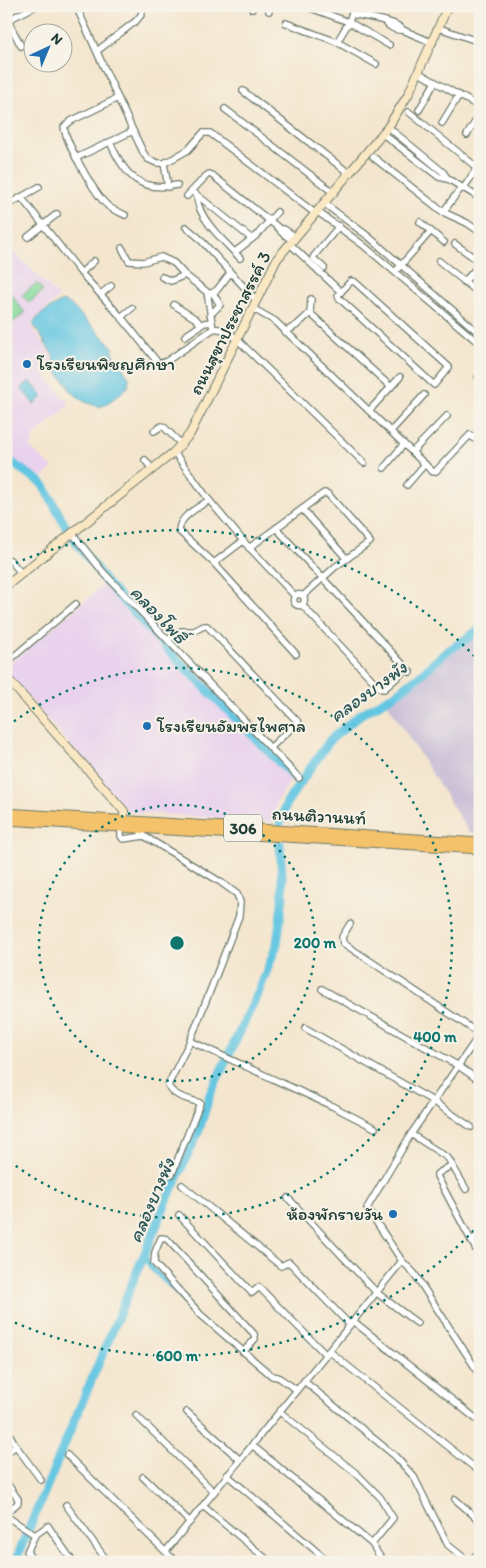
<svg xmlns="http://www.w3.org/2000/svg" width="486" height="1568" viewBox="0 0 486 1568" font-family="Itim,'Playpen Sans Thai',sans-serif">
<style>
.built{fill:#e9d2ed}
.industrial{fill:#c9bfd7}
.green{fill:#84d99c;stroke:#528b68}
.water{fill:#64c6e2;stroke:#42828b}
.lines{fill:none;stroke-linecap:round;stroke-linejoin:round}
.canal{stroke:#64c6e2;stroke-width:5}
.river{stroke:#64c6e2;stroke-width:9}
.street-casing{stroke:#6a786a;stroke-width:8}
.secondary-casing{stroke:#6a786a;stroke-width:10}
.primary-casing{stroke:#6a786a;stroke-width:11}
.street{stroke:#fff;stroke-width:5.5}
.secondary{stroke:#fae7c3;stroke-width:8}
.primary{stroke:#f3c26a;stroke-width:9}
.ring{fill:none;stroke:#0f766e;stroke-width:2.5;stroke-dasharray:2.5 5}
.poi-dot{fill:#1f6fb2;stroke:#f7f3e8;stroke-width:2}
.labels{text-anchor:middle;stroke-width:4;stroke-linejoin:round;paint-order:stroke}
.shield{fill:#f7f3e8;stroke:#60746a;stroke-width:1}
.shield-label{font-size:16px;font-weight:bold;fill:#1f3d34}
.street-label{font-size:18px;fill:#1f3d34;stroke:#f7f3e8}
.poi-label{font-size:18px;fill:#1f3d34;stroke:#f7f3e8;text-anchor:start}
.water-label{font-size:19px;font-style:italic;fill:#2d5857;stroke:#f7f3e8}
.centre{fill:#0f766e;stroke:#f7f3e8;stroke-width:2.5}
.ring-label{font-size:15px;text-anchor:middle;font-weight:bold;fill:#0f766e;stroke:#f7f3e8;stroke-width:4;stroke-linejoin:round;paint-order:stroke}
</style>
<rect width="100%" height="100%" fill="#f7f3e8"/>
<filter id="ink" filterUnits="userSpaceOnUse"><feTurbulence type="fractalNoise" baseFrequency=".02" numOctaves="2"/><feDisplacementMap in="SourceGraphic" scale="10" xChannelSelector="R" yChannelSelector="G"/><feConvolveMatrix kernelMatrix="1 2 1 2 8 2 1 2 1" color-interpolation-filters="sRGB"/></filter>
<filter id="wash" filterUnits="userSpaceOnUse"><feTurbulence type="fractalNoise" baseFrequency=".0096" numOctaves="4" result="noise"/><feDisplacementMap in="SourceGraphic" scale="20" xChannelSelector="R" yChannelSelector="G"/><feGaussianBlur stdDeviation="1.12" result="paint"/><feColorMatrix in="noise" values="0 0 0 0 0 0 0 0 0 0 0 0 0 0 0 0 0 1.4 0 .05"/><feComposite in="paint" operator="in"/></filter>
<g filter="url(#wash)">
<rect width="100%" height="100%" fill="#f4e6ce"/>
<g class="built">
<path d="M6,244L59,297L30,323L53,358L41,370L70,405L34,436L30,448L53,468L39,481L6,459V423L14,415L6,406Z"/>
<path d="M105,584L291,780L276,803L273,822L129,812L6,672V667Z"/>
</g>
<path class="industrial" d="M480,635V833L469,832L387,703L438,663Z"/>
<g class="green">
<path d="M37,283L43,291L29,303L22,295Z"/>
<path d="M6,287L25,313L12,323L6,316Z"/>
</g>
<g class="water">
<path d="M62,301L70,304L113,347V354L129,377L128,387L107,404L99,407L83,401L70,390L67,384L59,375L54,364V357L33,324C38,314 52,307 62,301Z"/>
<path d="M30,381L43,397L34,404L21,388Z"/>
</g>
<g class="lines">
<path class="canal" d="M144,1255L151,1268L185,1300"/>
<g class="river">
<path d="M6,459L39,481L44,486L68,531L106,582L170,652L300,783"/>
<path d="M280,823L287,802L330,740L361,714L393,696L418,677L446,652L462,642L480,629"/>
<path d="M15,1562L173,1186L199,1130L210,1094L259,991L277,944L283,896L280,844"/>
</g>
</g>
</g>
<g filter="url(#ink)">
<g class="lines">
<defs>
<g id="street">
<path d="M76,6L133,131L144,154L148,159L157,163H164L174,158L188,150L203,133H210L316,214"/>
<path d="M305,6L349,22L389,45"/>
<path d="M252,9V6"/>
<path d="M269,11L270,6"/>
<path d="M352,14C364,17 398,21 403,30"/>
<path d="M6,21L36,6"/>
<path d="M8,21L21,46"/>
<path d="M385,22C389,27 396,31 403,30L433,43"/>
<path d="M286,23L337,42L376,64"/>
<path d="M439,28L480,42"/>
<path d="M337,42L349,22L354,6"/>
<path d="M97,51L136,21L141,15L144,6"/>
<path d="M419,73L480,107"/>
<path d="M243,91L350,174"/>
<path d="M118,98L71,121L64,127C66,143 95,195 108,206C112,210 120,212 125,215"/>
<path d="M225,109L334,193"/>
<path d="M419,110L435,82"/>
<path d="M409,112L475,166V171L463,189"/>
<path d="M442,123L459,95"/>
<path d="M388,127L443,172L448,179L480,198"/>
<path d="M383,134L439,177L448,179"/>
<path d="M467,135L480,114"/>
<path d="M110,142C124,174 139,193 177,185"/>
<path d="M373,157L443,212L467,223L480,232"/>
<path d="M76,158L133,131"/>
<path d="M164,163L168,187"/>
<path d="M192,191L252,239"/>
<path d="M187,196L206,176L209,174L212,175L280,229L281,232L293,241"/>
<path d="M21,197L81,273L121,317L159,364L167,361L213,329C226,327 237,339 245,347L364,463"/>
<path d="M197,197C198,219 225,242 240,258"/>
<path d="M325,204L369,237L480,334"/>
<path d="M6,206L39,187"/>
<path d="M318,212L363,245L480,344"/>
<path d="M443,212L461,188"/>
<path d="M420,222L444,242"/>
<path d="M186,227L198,237L256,300"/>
<path d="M280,229H284L296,237"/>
<path d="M28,237L57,214"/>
<path d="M290,244L341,292"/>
<path d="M455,244L480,262"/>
<path d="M122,248L129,261L143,262L161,257L174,263L185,275"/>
<path d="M235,252L257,235L277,212"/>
<path d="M439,261L480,294"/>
<path d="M324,268L313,258L314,256L339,226"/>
<path d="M395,272L431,231"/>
<path d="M81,273L94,261"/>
<path d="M162,277L171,281L185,275L207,292L213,329"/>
<path d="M351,281L355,282L449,367L434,385L339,298L338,295Z"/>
<path d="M464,282L480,264"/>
<path d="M101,294L111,286"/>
<path d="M208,295L217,290L230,273"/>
<path d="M174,305L196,319L201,325"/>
<path d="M252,308L275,321L433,472L436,471L470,435L480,443"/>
<path d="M310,313L391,387"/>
<path d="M210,315L220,305L213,293"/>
<path d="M121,317L132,308"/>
<path d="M285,332L297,325L310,313L311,299"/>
<path d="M185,336L204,323L211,322"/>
<path d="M480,374L478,377L480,380"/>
<path d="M369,411L400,377"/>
<path d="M154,431L162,426L164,427L181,444"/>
<path d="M391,431L424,395"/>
<path d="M174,452L209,500L245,543L295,596"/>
<path d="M412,452L447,416"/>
<path d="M145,460L152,469"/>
<path d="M384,468L404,444"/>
<path d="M407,485L425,464"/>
<path d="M209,500C198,508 179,516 179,531L214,563L243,541"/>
<path d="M302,509L347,559"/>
<path d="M276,528L410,672"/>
<path d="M6,530L8,528"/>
<path d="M72,533L103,572L299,778"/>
<path d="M249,548L324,493L328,494L370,542L335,567L303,596"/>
<path d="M6,559L10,560L22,574"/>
<path d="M214,563L296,654"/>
<circle cx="299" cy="600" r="5.5"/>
<path d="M302,605L380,688L384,689L407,669"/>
<path d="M168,640L181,631H194L204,626H207L213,632L298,722L270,748"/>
<path d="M6,663L76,604"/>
<path d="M121,827V836L123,839L144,836"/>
<path d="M138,828L144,836L219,881L237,894L240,902L239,916L212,986L190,1041L168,1085C173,1097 189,1099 200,1103L172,1174"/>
<path d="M350,924L342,937L343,943L480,1034"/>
<path d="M322,989L457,1065L480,1081"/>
<path d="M305,1028L433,1101L471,1127"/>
<path d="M480,1034L411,1134L367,1208L402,1261L414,1273L480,1375"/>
<path d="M190,1041L332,1106L375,1128"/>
<path d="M479,1130L480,1132"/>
<path d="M411,1134L448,1158L466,1189"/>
<path d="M452,1165L437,1174V1176L480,1257"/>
<path d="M182,1185L281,1266L289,1262L350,1325"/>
<path d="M288,1198L377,1293L417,1323"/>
<path d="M179,1215L252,1293L259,1287L326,1355"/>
<path d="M471,1240L480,1235"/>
<path d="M353,1321L480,1422"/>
<path d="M329,1351L480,1472"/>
<path d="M243,1352L255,1339L254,1334L167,1239L161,1238L155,1252L154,1263L201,1315L272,1376L278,1377L297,1390"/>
<path d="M304,1381L395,1456L414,1477L448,1545L469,1562"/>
<path d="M187,1412L240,1460"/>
<path d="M280,1412L357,1474L380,1497L393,1518L372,1544L383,1562"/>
<path d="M136,1415L214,1492"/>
<path d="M6,1428L16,1446L41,1480"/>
<path d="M252,1445L372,1544"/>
<path d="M6,1453L16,1446"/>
<path d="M67,1455L176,1562"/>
<path d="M227,1475L329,1562"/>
<path d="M143,1477L190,1522"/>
<path d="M6,1482L18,1499V1503L6,1513"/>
<path d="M455,1499L480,1521"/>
<path d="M66,1505L108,1562"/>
<path d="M203,1506L270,1562"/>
<path d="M6,1516L35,1535"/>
<path d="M166,1551L402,1261"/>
<path d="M34,1562L27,1552L35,1535L48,1526L73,1562"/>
<path d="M471,1562L480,1550"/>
</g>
<g id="secondary">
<path d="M6,586L174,452L190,434L277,259L388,127L408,95L448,6"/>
<path d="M6,677L124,811V821"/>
</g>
<g id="primary">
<path d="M6,813L480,843"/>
<path d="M6,820L480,849"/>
</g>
</defs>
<use href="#street" class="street-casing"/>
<use href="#secondary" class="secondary-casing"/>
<use href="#primary" class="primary-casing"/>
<use href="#street" class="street"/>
<use href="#secondary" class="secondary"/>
<use href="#primary" class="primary"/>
</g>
</g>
<g class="ring">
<circle cx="177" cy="943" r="138"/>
<path d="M8 726A275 275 0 1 1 8 1160"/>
<path d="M479 1225A413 413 0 0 1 9 1320M9 566A413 413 0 0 1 479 661"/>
</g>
<g class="poi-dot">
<circle cx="27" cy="364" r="5"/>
<circle cx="147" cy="726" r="5"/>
<circle cx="393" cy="1214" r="5"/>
</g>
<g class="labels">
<rect class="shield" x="224" y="814.5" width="38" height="27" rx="4"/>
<g class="shield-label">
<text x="243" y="834">306</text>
</g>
<g class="street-label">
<text transform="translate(230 323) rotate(-63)" y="6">ถนนสุขาประชาสรรค์ 3</text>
<text transform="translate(319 816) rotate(3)" y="6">ถนนติวานนท์</text>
</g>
<g class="poi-label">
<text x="37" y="370">โรงเรียนพิชญศึกษา</text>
<text x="157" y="732">โรงเรียนอัมพรไพศาล</text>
<text x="383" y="1220" text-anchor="end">ห้องพักรายวัน</text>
</g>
<g class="water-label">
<text transform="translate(159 614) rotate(46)" y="7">คลองโพธิ์</text>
<text transform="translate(368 691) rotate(-36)" y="7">คลองบางพัง</text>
<text transform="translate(151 1200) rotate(-67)" y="7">คลองบางพัง</text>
</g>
</g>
<circle cx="177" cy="943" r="8" class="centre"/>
<g class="ring-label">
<text x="315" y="948">200 m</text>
<text x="435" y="1042">400 m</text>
<text x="177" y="1361">600 m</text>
</g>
<rect width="486" height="1568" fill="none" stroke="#f7f3e8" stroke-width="25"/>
<g transform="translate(48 48) rotate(44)"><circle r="24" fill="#f7f3e8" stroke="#a1aaa0"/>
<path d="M0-4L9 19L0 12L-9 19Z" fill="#1f6fb2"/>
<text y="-8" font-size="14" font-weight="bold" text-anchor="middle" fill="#1f3d34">N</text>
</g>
</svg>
